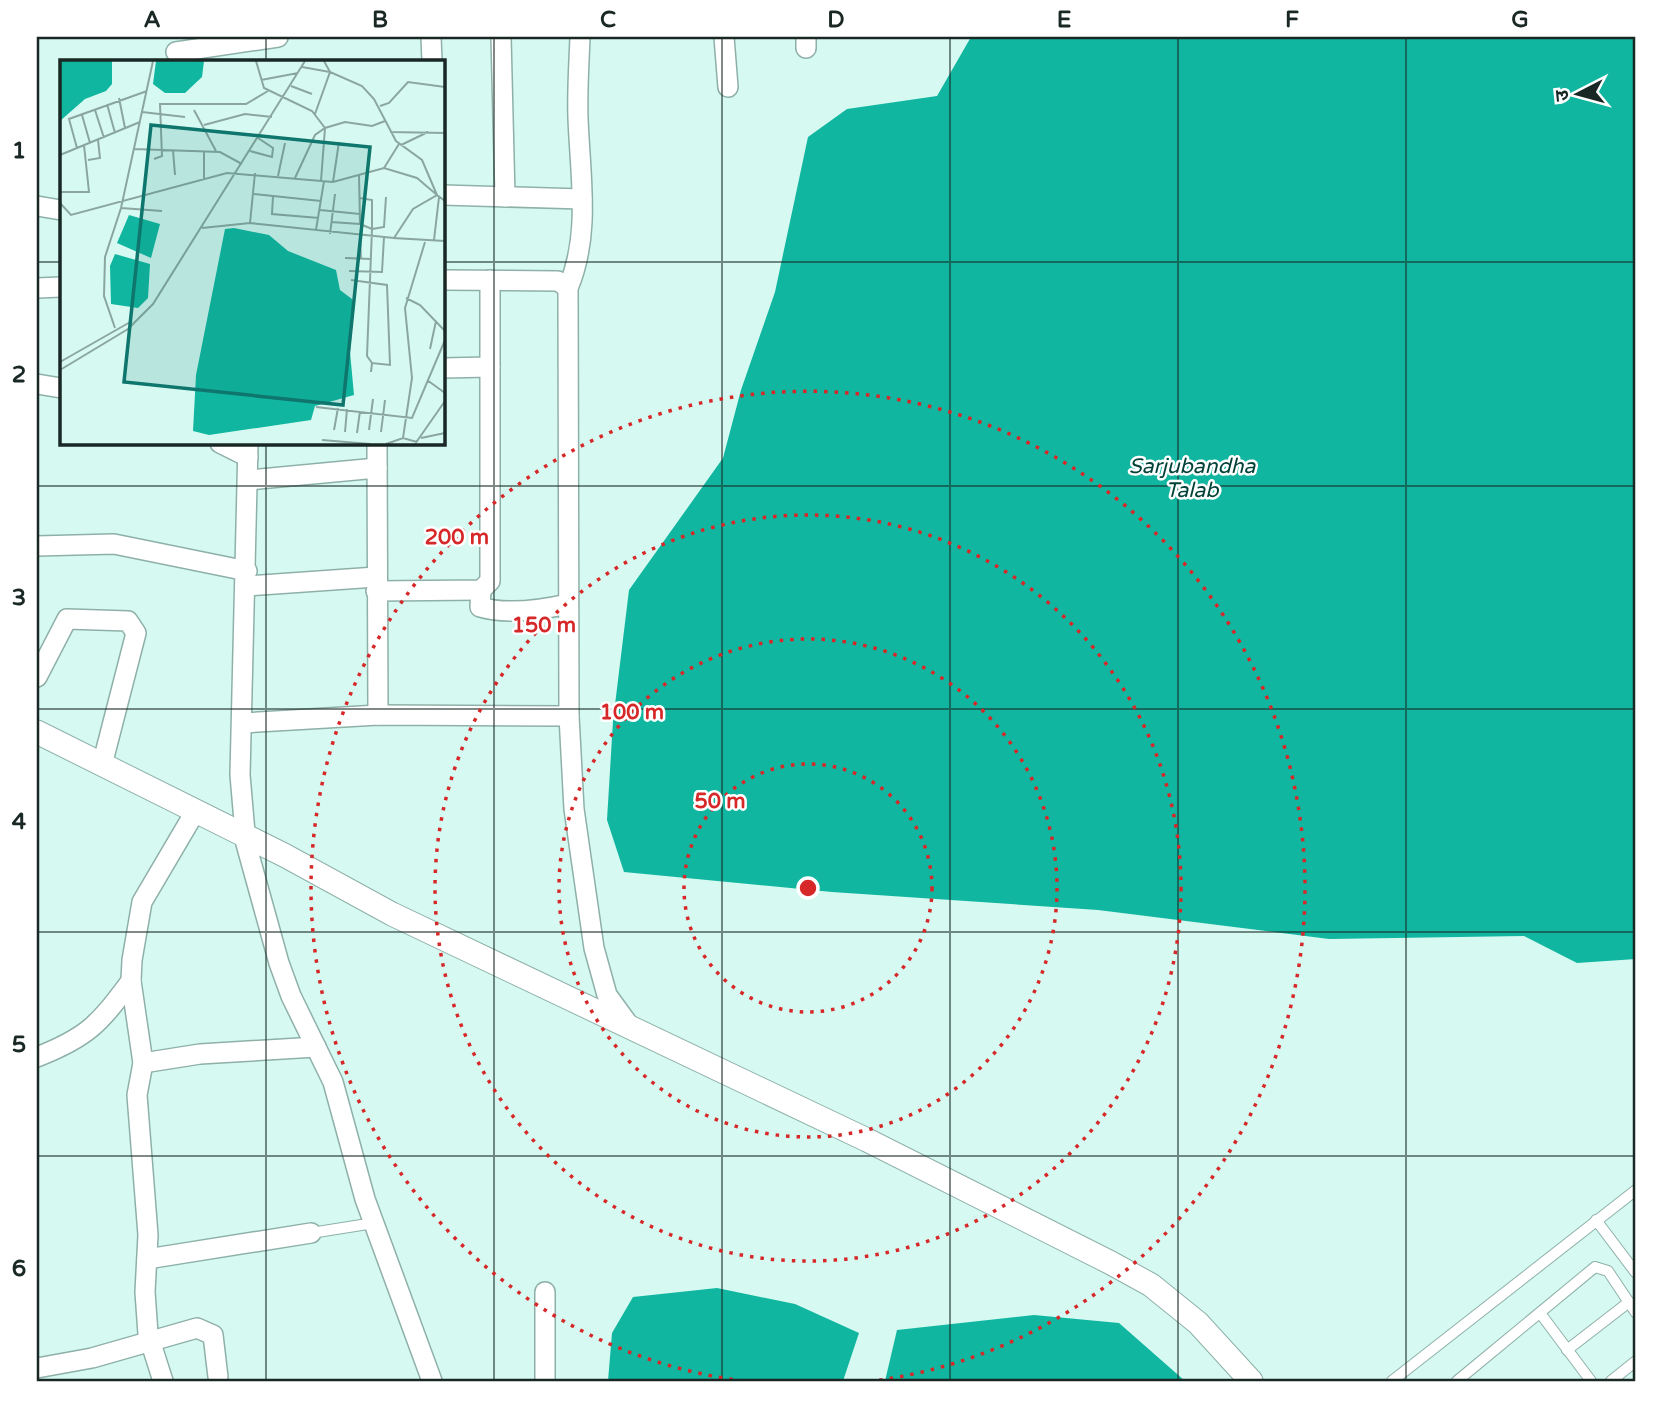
<svg xmlns="http://www.w3.org/2000/svg" width="1673" height="1418" viewBox="0 0 1673 1418" font-family="'Varela Round','Noto Sans Devanagari',sans-serif">
<style>
.water{fill:#10b69f}
.lines{fill:none;stroke-linecap:round;stroke-linejoin:round}
.service-casing{stroke:#8eb0a8;stroke-width:12}
.minor-casing{stroke:#8eb0a8;stroke-width:22}
.tertiary-casing{stroke:#8eb0a8;stroke-width:25}
.service{stroke:#fff;stroke-width:10}
.minor{stroke:#fff;stroke-width:19}
.tertiary{stroke:#fff;stroke-width:23}
.grid{fill:none;stroke:#1a2825;stroke-width:2;stroke-opacity:0.55}
.ring{fill:none;stroke:#d62828;stroke-width:3.5;stroke-dasharray:3.5 7}
.labels{text-anchor:middle;stroke-width:5;stroke-linejoin:round;paint-order:stroke}
.water-label{font-size:21px;font-style:italic;fill:#004238;stroke:#fff}
.inset-road{fill:none;stroke:#8ba6a0;stroke-width:2}
.view{fill:#0f766e;fill-opacity:0.15;stroke:#0f766e;stroke-width:3.5}
.inset-edge{fill:none;stroke:#1a2825;stroke-width:3.5}
.centre{fill:#d62828;stroke:#fff;stroke-width:3.5}
.ring-label{font-size:21px;text-anchor:middle;font-weight:bold;fill:#d62828;stroke:#fff;stroke-width:5;stroke-linejoin:round;paint-order:stroke}
.neatline{fill:none;stroke:#1a2825;stroke-width:2.5}
.grid-label{font-size:23px;text-anchor:middle;font-weight:bold;fill:#1a2825}
</style>
<rect width="100%" height="100%" fill="#d6faf2"/>
<g class="water">
<path d="M971,37H1636V959L1577,963L1524,936L1329,939L1098,910L832,892L624,872L607,820L613,721L629,590L723,458L741,390L775,292L808,137L847,109L937,96Z"/>
<path d="M717,1288L795,1304L859,1333L843,1381H608L612,1333L633,1297Z"/>
<path d="M1034,1315L1119,1323L1185,1381H885L897,1330Z"/>
</g>
<g class="lines">
<defs>
<g id="service">
<path d="M1596,1220L1636,1273"/>
<path d="M311,1233L374,1223"/>
<path d="M1540,1313L1591,1381"/>
<path d="M1567,1350L1629,1302"/>
<path d="M1392,1381L1636,1190"/>
<path d="M1457,1381L1595,1267L1608,1271L1636,1313"/>
<path d="M1611,1381L1636,1361"/>
</g>
<g id="minor">
<path d="M431,37L432,61"/>
<path d="M501,37L505,197"/>
<path d="M580,37C579,64 577,91 578,118C580,175 591,234 568,288L569,716L574,809L594,948L607,995L631,1028"/>
<path d="M724,37L728,87"/>
<path d="M806,37V48"/>
<path d="M176,52L278,37"/>
<path d="M443,195L582,199"/>
<path d="M37,206L61,210"/>
<path d="M443,280L558,281L568,288"/>
<path d="M37,288L61,287"/>
<path d="M443,368L490,367"/>
<path d="M37,384L61,388"/>
<path d="M220,443L248,457"/>
<path d="M248,443L240,775L246,844L279,963L291,996L333,1082L365,1199L432,1381"/>
<path d="M377,443L378,715"/>
<path d="M248,480L377,468"/>
<path d="M37,546L114,544L247,571"/>
<path d="M247,586L376,577"/>
<path d="M481,590L480,607C507,615 541,610 568,604"/>
<path d="M376,591L481,590L490,581V280"/>
<path d="M37,677L67,619L128,621L136,633L102,765"/>
<path d="M243,723L378,715L569,716"/>
<path d="M37,1057C88,1037 99,1024 131,981"/>
<path d="M143,1063L200,1054L316,1047"/>
<path d="M147,1259L311,1233"/>
<path d="M37,1368L92,1358L197,1328L213,1335L218,1377"/>
<path d="M163,1381L148,1334L145,1292L148,1235L137,1095L143,1063L131,981L132,960L142,902L195,812"/>
<path d="M545,1381V1292"/>
</g>
<path id="tertiary" d="M37,732L284,855L392,914L867,1140L1111,1263L1151,1285L1198,1323L1251,1381"/>
</defs>
<use href="#service" class="service-casing"/>
<use href="#minor" class="minor-casing"/>
<use href="#tertiary" class="tertiary-casing"/>
<use href="#service" class="service"/>
<use href="#minor" class="minor"/>
<use href="#tertiary" class="tertiary"/>
</g>
<path class="grid" d="M266,37V61M494,37V1381M722,37V1381M950,37V1381M1178,37V1381M1406,37V1381M37,262H61M443,262H1636M266,443V1381M37,486H1636M37,709H1636M37,932H1636M37,1156H1636"/>
<g class="ring">
<circle cx="808" cy="888" r="124"/>
<circle cx="808" cy="888" r="249"/>
<circle cx="808" cy="888" r="373"/>
<path d="M743 1381A497 497 0 1 1 873 1381"/>
</g>
<g class="labels">
<g class="water-label">
<text x="1192" y="473">Sarjubandha<tspan x="1192" dy="24">Talab</tspan></text>
</g>
</g>
<g transform="translate(60 60)">
<rect width="385" height="385" fill="#d6faf2"/>
<path d="M0,1H52V24L46,31L25,39L0,61ZM96,1H144L142,17L125,33H105L93,24ZM69,155L100,164L91,198L57,183ZM174,168L209,175L228,191L276,210L280,230L292,239L294,248L290,292L294,335L255,346L251,360L149,375L133,371L136,315L165,169ZM55,194L90,204L88,238L78,248L51,244L50,206Z" fill="#10b69f"/>
<path class="inset-road" d="M196,1L204,28L252,51L265,68L261,121M264,1L270,12L302,26L314,39L336,81L362,100L377,135L385,141M242,7L270,12L255,54M201,20L238,13M231,26L252,34M59,38L65,68M47,44L55,73M320,46L329,43L348,22L385,27M35,50L44,78M134,50L156,91M82,52L125,57M22,55L30,83M144,65L185,54L212,57M330,72L385,73M341,85L368,72M17,88L9,59L87,31M74,89L160,92L182,104M113,90L115,115M190,91L212,97L213,88L198,78M0,95L80,62M94,99L102,96L100,44H186L208,31M28,100L40,98L38,80M324,108L339,84M299,114L300,164L312,169L307,296L312,303M218,116L225,83M235,118L255,75L265,68L285,62L312,66L325,61M144,119V92M273,122L279,82M0,132H29L24,85M194,134L261,141M213,136L212,154L259,158M300,138L312,140V169L324,167L326,137M0,143L11,155L167,113L273,122L324,108L357,118L377,135L353,149L334,178L385,181M61,148L102,151M260,150L300,154M271,162L300,164M190,163L195,113M142,168L190,163L334,178M256,170L264,121M270,174L275,134M300,177L301,199M374,180L379,137M285,198L311,199M289,211L322,212L324,177M291,220L327,225L330,305L312,303L311,312M346,238L360,245L385,271M55,268L44,236L45,197L61,148L93,1M370,289L376,261M0,302L72,261M0,310L68,269L93,244L245,1M367,320L385,333M256,347L352,358L385,280M274,370L278,348M309,370L313,339M285,372L287,349M321,372L325,340M297,373L300,351M343,378L352,318L345,248L365,182M361,378L385,373M262,380L310,384M326,384L343,378L357,382M355,384L385,341"/>
<path class="view" d="M91,65L310,87L283,345L64,322Z"/>
<rect width="385" height="385" class="inset-edge"/>
</g>
<circle cx="808" cy="888" r="10" class="centre"/>
<g class="ring-label">
<text x="457" y="544">200 m</text>
<text x="544" y="632">150 m</text>
<text x="632" y="719">100 m</text>
<text x="720" y="808">50 m</text>
</g>
<rect width="1673" height="1418" fill="none" stroke="#ffffff" stroke-width="77"/>
<g transform="translate(1578 94) rotate(264)" stroke="#ffffff" stroke-width="5" paint-order="stroke">
<path d="M0-5L12 26L0 18L-12 26Z" fill="#1a2825"/>
<text y="-10" font-size="19" font-weight="bold" text-anchor="middle" fill="#1a2825">उ</text>
</g>
<rect x="38" y="38" width="1596" height="1342" class="neatline"/>
<g class="grid-label">
<text x="152" y="27">A</text>
<text x="380" y="27">B</text>
<text x="608" y="27">C</text>
<text x="836" y="27">D</text>
<text x="1064" y="27">E</text>
<text x="1292" y="27">F</text>
<text x="1520" y="27">G</text>
<text x="19" y="158">1</text>
<text x="19" y="382">2</text>
<text x="19" y="605">3</text>
<text x="19" y="829">4</text>
<text x="19" y="1052">5</text>
<text x="19" y="1276">6</text>
</g>
</svg>
